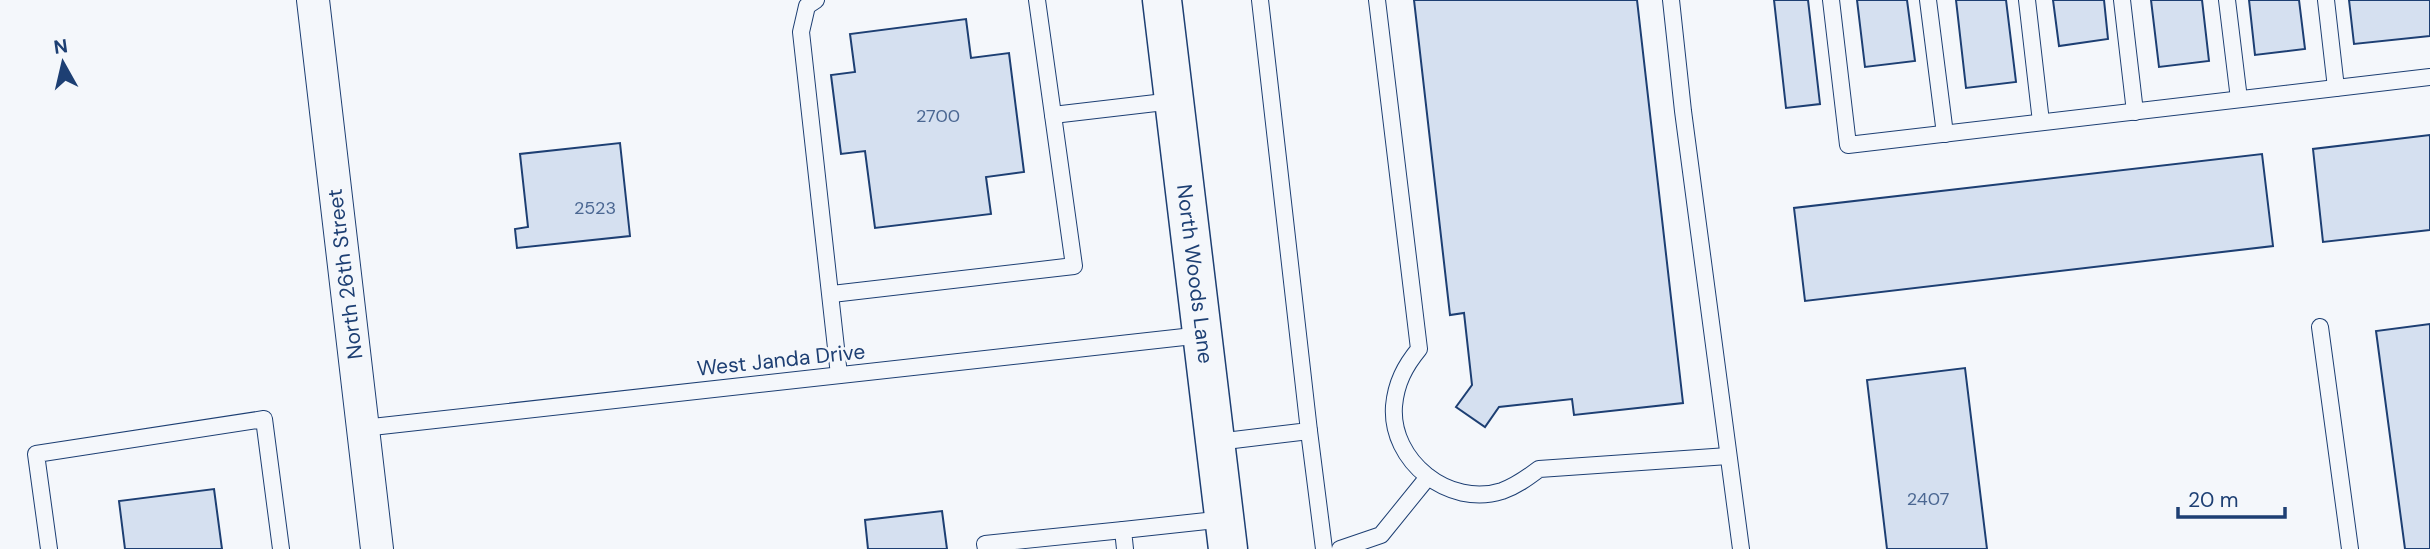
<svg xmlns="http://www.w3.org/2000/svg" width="2430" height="549" viewBox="0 0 2430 549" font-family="'DM Sans',sans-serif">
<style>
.building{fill:#d5e0f0;stroke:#1d3f73;stroke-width:2}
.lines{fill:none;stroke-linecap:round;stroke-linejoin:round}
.lane-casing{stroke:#1d3f73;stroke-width:18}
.street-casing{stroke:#1d3f73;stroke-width:34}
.secondary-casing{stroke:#1d3f73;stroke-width:41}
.lane{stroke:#f4f7fb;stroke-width:16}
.street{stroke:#f4f7fb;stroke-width:32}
.secondary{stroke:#f4f7fb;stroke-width:38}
.labels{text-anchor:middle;stroke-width:5;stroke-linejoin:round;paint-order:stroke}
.number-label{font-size:18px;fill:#4b6792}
.street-label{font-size:21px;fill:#1d3f73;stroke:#f4f7fb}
</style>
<rect width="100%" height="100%" fill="#f4f7fb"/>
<g class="building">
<path d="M1414,0H1637L1683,403L1574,415L1572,399L1499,407L1485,427L1456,407L1472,385L1464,313L1450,315Z"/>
<path d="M1774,0H1808L1820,104L1786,108Z"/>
<path d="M1857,0H1907L1915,61L1865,67Z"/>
<path d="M1956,0H2006L2016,82L1966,88Z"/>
<path d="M2053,0H2104L2108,39L2059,46Z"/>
<path d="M2151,0H2202L2209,61L2159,67Z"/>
<path d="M2249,0H2299L2305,49L2255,55Z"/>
<path d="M2349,0H2430V36L2354,44Z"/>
<path d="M966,19L971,58L1009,53L1024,172L986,177L991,214L875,228L865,151L841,154L831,75L855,72L850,34Z"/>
<path d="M2430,135V230L2323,242L2313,149Z"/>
<path d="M620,143L630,236L517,248L515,229L528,227L520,154Z"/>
<path d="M2262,154L2273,246L1805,301L1794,208Z"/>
<path d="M2430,324V549H2405L2376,331Z"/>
<path d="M1965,368L1987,549H1887L1867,380Z"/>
<path d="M214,489L222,549H125L119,501Z"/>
<path d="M942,511L947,549H868L865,520Z"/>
</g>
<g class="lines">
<defs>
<g id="lane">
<path d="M816,0L807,6L801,32L839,375"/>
<path d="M1377,0L1419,349C1405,366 1396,383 1394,406C1390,461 1449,508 1502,491C1516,486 1527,478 1539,469L1728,456"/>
<path d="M1671,0L1683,111L1741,549"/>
<path d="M1831,0L1848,145L2430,77"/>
<path d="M1928,0L1945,134"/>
<path d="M2027,0L2041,122"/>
<path d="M2122,0L2135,112"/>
<path d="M2227,0L2239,99"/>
<path d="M2326,0L2336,88"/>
<path d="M1053,115L1173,101"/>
<path d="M832,294L1074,266L1037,0"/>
<path d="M2320,327L2350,549"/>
<path d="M363,428L1202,335"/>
<path d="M1309,431L1324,549"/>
<path d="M1217,442L1309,431L1260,0"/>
<path d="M49,549L36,454L264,419L281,549"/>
<path d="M986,549L985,544L1123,530"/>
<path d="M1125,549L1123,530L1225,519"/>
<path d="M1340,549L1381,535L1428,477"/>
</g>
<path id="street" d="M313,0L377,549"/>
<path id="secondary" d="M1162,0L1228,549"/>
</defs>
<use href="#lane" class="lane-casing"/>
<use href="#street" class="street-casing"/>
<use href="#secondary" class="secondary-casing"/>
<use href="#lane" class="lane"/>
<use href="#street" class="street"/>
<use href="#secondary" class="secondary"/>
</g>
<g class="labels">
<g class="number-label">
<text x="938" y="122">2700</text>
<text x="595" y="214">2523</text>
<text x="1928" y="505">2407</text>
</g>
<g class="street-label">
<text transform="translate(345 274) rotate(-97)" y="7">North 26th Street</text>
<text transform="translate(1195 274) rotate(83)" y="7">North Woods Lane</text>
<text transform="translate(781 360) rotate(-6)" y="7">West Janda Drive</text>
</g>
</g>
<g transform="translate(63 63) rotate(352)" stroke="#f4f7fb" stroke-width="5" paint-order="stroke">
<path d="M0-5L12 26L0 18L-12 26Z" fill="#1d3f73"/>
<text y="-10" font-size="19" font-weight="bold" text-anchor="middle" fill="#1d3f73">N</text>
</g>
<path d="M2178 507v10h107v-10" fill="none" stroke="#1d3f73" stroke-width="3.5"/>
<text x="2188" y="507" font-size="21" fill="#1d3f73" stroke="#f4f7fb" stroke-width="5" paint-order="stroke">20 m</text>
</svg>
